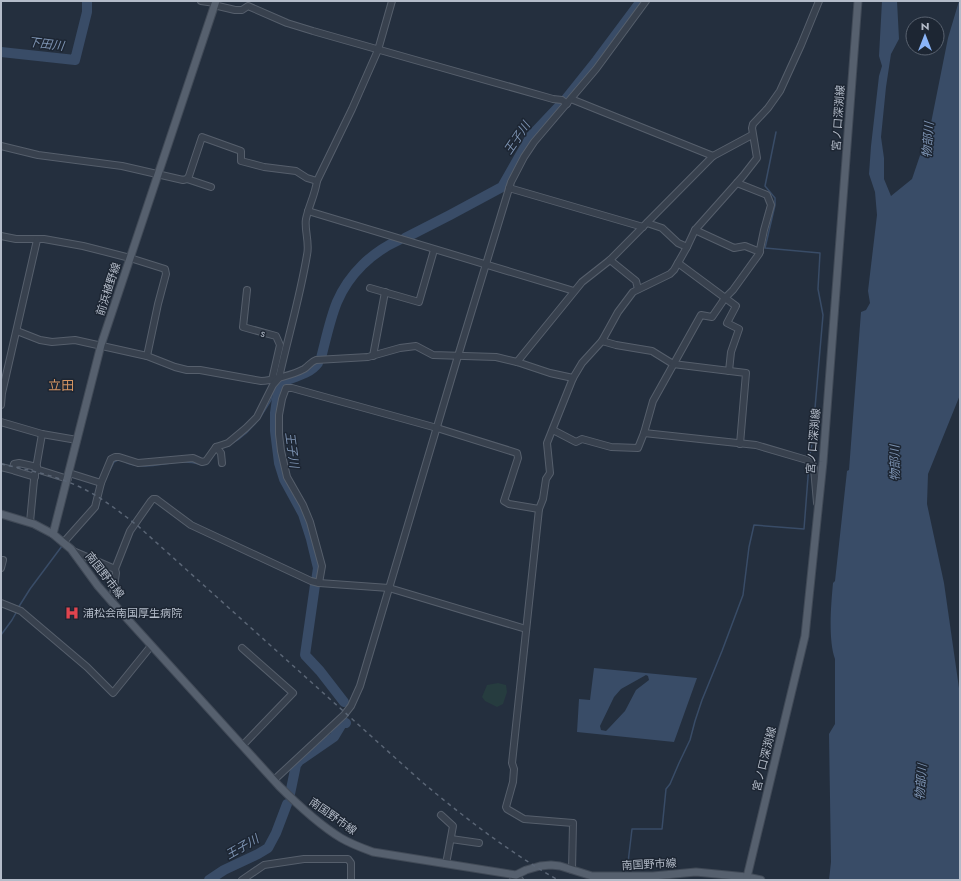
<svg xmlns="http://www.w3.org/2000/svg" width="961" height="881" viewBox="0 0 961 881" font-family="Jost,'Noto Sans JP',sans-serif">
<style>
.green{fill:#263c3f}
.water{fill:#394c67;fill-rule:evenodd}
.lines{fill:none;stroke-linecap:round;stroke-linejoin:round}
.stream{stroke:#394c67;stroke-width:1.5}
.river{stroke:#394c67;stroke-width:10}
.minor-casing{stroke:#565f6c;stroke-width:8}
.major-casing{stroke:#414a57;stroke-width:9}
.minor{stroke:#38414e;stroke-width:6}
.major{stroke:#56606e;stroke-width:7}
.rail{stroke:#5a6575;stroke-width:1.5;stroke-dasharray:4 4;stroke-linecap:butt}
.labels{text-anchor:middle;stroke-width:3;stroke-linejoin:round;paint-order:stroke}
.street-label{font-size:11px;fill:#b4bcc9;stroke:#1d2633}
.poi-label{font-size:11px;fill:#b4bcc9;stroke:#1d2633;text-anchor:start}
.water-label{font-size:12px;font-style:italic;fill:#7c92b1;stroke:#1d2633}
.quarter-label{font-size:13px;fill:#d59563;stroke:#1d2633}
</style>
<rect width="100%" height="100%" fill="#242f3e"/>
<path class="green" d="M498,683L506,685L507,692L503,704L497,707L485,701L482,697L487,685Z"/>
<g class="water">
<path d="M882,1H897L899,39L891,54L886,87L881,137L884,158V179L891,196L912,179L931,123L948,38L959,1H960V395L928,474L927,504L944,583L960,695V880H829L831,862L829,734L835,724V659C828,639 831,605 833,583L835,581L847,471L849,470L861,312L866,310L870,303L868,291L877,215L875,192L869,174L871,146L879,76L882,66L879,56Z"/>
<path d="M594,668L697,678L674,742L577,732L579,699L590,700ZM646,675L648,676L649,680L636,690L625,711L609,728L606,731L601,730L600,726L614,697L621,689Z"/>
</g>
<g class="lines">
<g class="stream">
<path d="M776,132L765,186L775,198V205L765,248L820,253L818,289L823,315L812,443L809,460"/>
<path d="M277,385L282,382"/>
<path d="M261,416L271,400L273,391"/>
<path d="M219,449C235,444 247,434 257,421"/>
<path d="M127,463C150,472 175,457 199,464"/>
<path d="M110,470L114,462L118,460"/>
<path d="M98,508L101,494"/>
<path d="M18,608L30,589L62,546"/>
<path d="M1,635L12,620L17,611"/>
<path d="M627,871L632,829H662L666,789L670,784L679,763L690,740L695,721L702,700L722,651L743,595L749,547L754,525L804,529L809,464"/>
</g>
<g class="river">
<path d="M1,52L75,60L87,12V1"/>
<path d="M405,238L450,215L502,187L531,136L565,100L597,60L641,1"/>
<path d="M321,358C326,339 330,319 337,302C349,274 372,252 399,240"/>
<path d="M316,581L318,568L311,539L303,514L284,479L279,463L275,431V413L278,392L282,382C294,377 310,374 318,363"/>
<path d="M315,585L305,655L320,671L344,702"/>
<path d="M290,794L296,765L299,761L334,737L343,722L346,723"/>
<path d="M209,880L224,870L258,854L268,848L276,833L287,804"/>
</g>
<defs>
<g id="minor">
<path d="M201,1L215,3L218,6L235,10H242L248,6L287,23L313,31L553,99L562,100L567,104"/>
<path d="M571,99L713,156"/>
<path d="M1,146L38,155L122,166L183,180L187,179L189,176L202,137L241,151V161L264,167L296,171L307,178L317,181"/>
<path d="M187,179L211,187"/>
<path d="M509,188L643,227"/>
<path d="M308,211C397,238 486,264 574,291"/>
<path d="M647,223L662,228L678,243L687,247"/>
<path d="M695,230L734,248L745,246L760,252"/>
<path d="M1,236L16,239H44L83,246L130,258L165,269L166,274L158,304L147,356"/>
<path d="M610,260L636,281L638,289"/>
<path d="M678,263L736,306L727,323L739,329L731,352L729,371"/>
<path d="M370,288L419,302L434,250"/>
<path d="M247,290L243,327L276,336L280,345L272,380"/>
<path d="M17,331L40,340L52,342L75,340L147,356L175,367L187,370H200L261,381C270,381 295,374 304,369C309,366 310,362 316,360L368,357L400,348L416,346L433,355L496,357L517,362L550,373L573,378"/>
<path d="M602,341L616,345L652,351L673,364L746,373L740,444"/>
<path d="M373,356L385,292"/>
<path d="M517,362L582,282L610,260L713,156L752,135"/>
<path d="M1,405L2,393L37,240"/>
<path d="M1,422L42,434L77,440"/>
<path d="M553,430L576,442L582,439L611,447L638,448L644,433L653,401L701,315L712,317L725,298L733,290L759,254L764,230L771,205L767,195L737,183"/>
<path d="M644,433L756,445L807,460L812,463L814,468L817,503"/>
<path d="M216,447L221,453L222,463"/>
<path d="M1,467L13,470"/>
<path d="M36,469L68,479"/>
<path d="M69,473L101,483L111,459L115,457H119L138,463L193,458L202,462L206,461L216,447L228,443L246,428L257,417L273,385L279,378C288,337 300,297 307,255C310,243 304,229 306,219C309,205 315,195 317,181L352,109L378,50L392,1"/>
<path d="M35,477L15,471L13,468L14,464L19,463L37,467"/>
<path d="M30,522L34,480L42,434"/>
<path d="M63,543L95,507L101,483"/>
<path d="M73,551L115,569L116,573L112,602"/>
<path d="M1,568L3,560"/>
<path d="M115,569L130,531L151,501L153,499H156L191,525L311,581L319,583L389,588L526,629"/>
<path d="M319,583L322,566L310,522L303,505L287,477L281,451L279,434V415L282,399L286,388H292L437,428L517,453L518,458L504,501L509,504L539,509"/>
<path d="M1,603L21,611L87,667L113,693L151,646"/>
<path d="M242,648L293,693L243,745"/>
<path d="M274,780L344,715L351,706L360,686L458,356L511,182L524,157L534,142L596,69L646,1"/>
<path d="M441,815L453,826L446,864"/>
<path d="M451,839L479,843"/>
<path d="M572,870L573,823L524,819L507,809L506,807L513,782L514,769L512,763L539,509L543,499L546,479L550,473L547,443L573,378L582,363L602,341L618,312L633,292L670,274L674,270L687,247L695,230L743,176L757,158L752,128L753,124L768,108L780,91L801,45L819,1"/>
<path d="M242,880L264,865L304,859H348L351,863V880"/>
<path d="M513,880L516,875L520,880"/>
</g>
<g id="major">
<path d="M1,514L34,524L53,534L71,549L98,586L112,602L279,786C298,805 318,824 341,838C351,844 362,848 373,852L516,875L526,870L540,866L551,865L560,866L592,876H653L696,872L747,877L761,880"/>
<path d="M53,534L101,345L216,1"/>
<path d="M747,877L805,636L823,462L858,1"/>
</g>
</defs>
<use href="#minor" class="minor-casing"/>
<use href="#major" class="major-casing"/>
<use href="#minor" class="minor"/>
<use href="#major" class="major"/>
<path class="rail" d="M1,464C29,470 58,476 84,489C104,499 121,513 138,526L422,782C465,818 509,852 558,880"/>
</g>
<defs>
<symbol id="hospital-bare" viewBox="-9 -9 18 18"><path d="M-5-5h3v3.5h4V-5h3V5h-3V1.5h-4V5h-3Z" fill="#e0444e" stroke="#1d2633" stroke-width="2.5" paint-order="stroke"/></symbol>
</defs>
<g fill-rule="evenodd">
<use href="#hospital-bare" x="62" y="603" width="20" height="20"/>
</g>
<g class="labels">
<g class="street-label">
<text transform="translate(838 118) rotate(-86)" y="4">宮ノ口深渕線</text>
<text transform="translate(108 289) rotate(-72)" y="4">前浜植野線</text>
<text transform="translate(263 333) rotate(14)" y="4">s</text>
<text transform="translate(813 441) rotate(-85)" y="4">宮ノ口深渕線</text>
<text transform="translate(105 575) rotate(52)" y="4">南国野市線</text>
<text transform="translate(764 759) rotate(-76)" y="4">宮ノ口深渕線</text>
<text transform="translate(333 816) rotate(35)" y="4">南国野市線</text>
<text transform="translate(649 864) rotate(-3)" y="4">南国野市線</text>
</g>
<g class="poi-label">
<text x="83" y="617">浦松会南国厚生病院</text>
</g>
<g class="water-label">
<text transform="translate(46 44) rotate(7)" y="4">下田川</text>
<text transform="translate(517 138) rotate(-56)" y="4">王子川</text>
<text transform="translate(928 140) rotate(-86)" y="4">物部川</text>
<text transform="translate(292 450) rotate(82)" y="4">王子川</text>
<text transform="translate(895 463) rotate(-91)" y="4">物部川</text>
<text transform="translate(921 782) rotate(-85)" y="4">物部川</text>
<text transform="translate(242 847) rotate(-30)" y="4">王子川</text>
</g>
<g class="quarter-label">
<text x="61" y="390">立田</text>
</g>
</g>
<rect width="961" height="881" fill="none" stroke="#b4bcc9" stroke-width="4"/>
<g transform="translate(925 36)"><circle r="19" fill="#1d2633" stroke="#59626f"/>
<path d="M0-3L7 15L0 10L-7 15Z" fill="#8ab4f8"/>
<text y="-6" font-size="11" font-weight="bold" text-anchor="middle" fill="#b4bcc9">N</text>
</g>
</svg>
